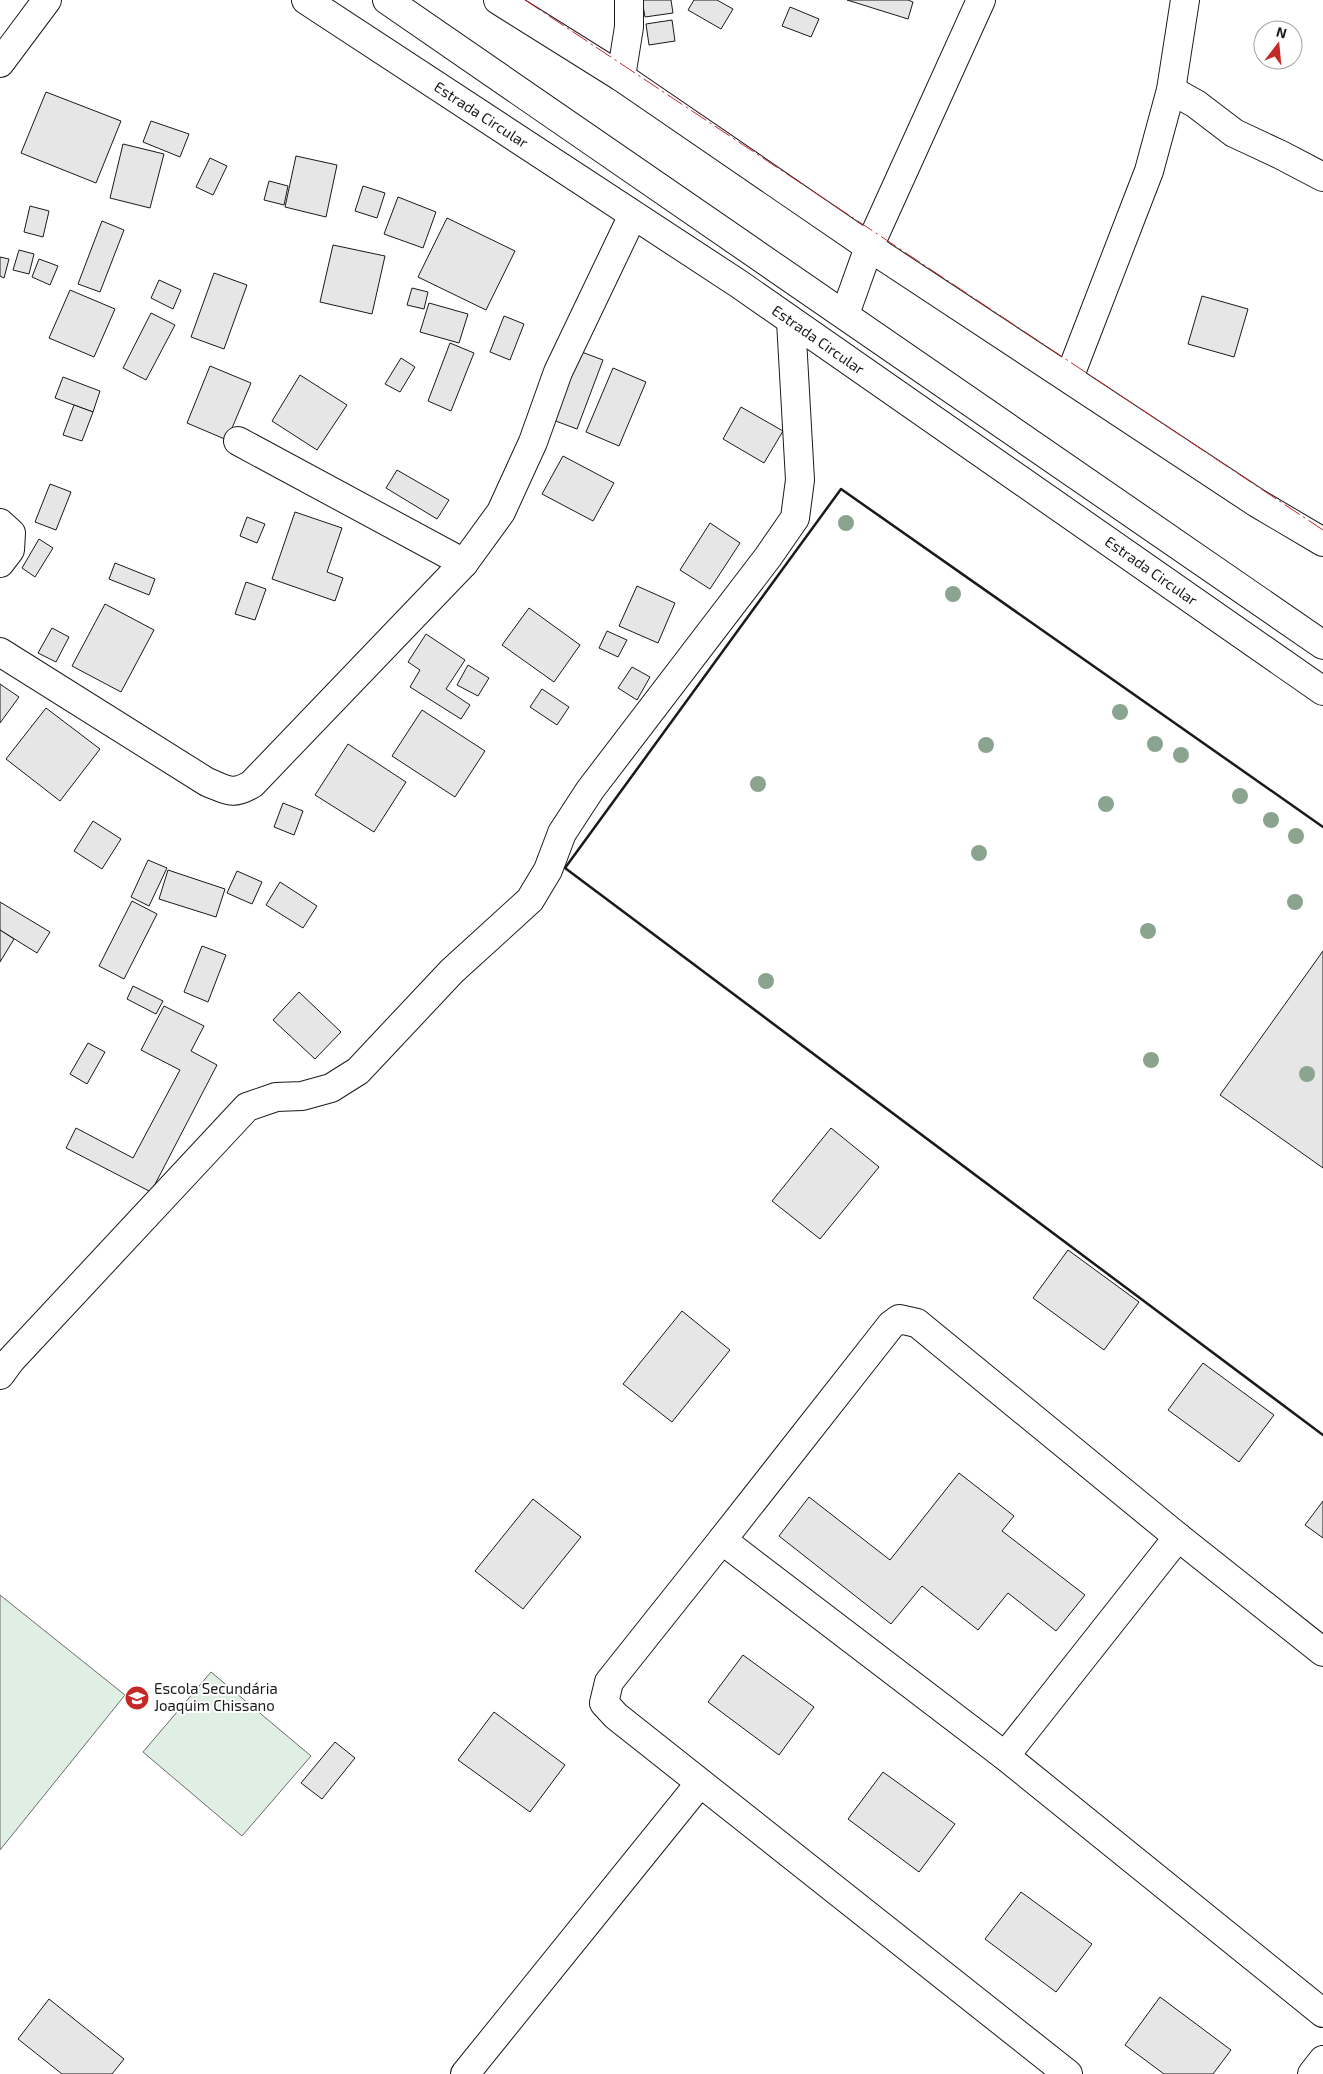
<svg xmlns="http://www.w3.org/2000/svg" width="1323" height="2074" viewBox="0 0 1323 2074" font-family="'Exo 2',sans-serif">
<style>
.green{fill:#e0efe3;stroke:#6a6a6a}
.building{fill:#e6e6e6;stroke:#1a1a1a}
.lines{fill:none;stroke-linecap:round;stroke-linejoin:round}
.minor-casing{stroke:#1a1a1a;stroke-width:30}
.major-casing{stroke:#1a1a1a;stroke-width:30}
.minor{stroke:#fff;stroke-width:28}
.major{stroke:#fff;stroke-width:28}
.wall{stroke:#1a1a1a;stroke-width:2.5}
.power{stroke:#c62828;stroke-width:1;stroke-dasharray:18 4 2.5 4;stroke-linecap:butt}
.tree{fill:#8aa48f}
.labels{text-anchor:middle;stroke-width:4;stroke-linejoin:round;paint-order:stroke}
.street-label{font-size:15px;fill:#1a1a1a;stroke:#fff}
.poi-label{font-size:15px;fill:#1a1a1a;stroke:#fff;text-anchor:start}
</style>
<rect width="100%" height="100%" fill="#fff"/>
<g class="green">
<path d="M0,1595L125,1695L0,1850Z"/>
<path d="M211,1672L311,1756L242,1836L143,1752Z"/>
</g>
<g class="building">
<path d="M642,0H671L673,13L645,17Z"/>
<path d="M694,0H717L733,9L721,29L688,10Z"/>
<path d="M847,0H908L913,2L908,19Z"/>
<path d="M790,7L819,19L811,37L782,26Z"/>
<path d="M672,20L675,41L649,45L646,24Z"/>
<path d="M46,92L121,121L96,183L21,153Z"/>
<path d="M151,121L189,134L180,157L143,142Z"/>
<path d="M123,144L164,154L150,208L110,198Z"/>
<path d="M296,156L337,165L326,217L285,207Z"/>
<path d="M210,158L227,166L213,195L196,187Z"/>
<path d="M269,181L288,186L284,205L264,200Z"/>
<path d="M363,186L385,193L377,218L355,211Z"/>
<path d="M398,197L436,212L423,248L384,234Z"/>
<path d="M30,206L49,211L43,237L24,232Z"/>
<path d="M447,218L515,251L486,310L418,277Z"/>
<path d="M102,221L124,230L100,292L78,284Z"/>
<path d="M333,245L385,256L372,314L320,302Z"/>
<path d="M19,250L34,254L29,274L13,270Z"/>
<path d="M0,257L9,259L4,278L0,276Z"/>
<path d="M39,259L58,266L50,285L32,277Z"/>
<path d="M214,273L247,285L224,349L191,337Z"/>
<path d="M159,280L181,290L173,309L151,298Z"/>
<path d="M412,288L428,292L424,309L407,305Z"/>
<path d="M70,290L115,309L94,357L49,338Z"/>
<path d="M1202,296L1248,309L1234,357L1188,344Z"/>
<path d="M429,303L468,314L459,343L420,332Z"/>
<path d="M151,313L175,325L146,380L123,368Z"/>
<path d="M504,316L524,324L510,360L490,352Z"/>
<path d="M450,343L474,353L451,411L428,401Z"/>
<path d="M579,351L603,360L577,429L553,420Z"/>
<path d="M401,358L415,367L400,392L385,384Z"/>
<path d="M210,366L251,383L227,440L187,423Z"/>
<path d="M613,368L646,382L619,446L586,432Z"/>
<path d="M300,375L347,405L317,450L272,421Z"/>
<path d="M63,377L100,391L93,412L55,398Z"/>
<path d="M74,405L93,412L82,441L63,435Z"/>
<path d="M741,407L783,431L764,463L723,439Z"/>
<path d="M563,456L614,483L593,521L542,494Z"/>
<path d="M397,470L449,500L437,519L386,488Z"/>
<path d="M50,484L71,492L56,530L35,522Z"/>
<path d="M295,512L342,528L327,572L343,578L335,601L272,579Z"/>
<path d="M247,517L265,524L257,543L240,536Z"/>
<path d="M710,523L740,543L710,589L680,570Z"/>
<path d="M39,539L53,548L35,577L22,568Z"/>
<path d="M115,563L155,579L149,595L109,579Z"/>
<path d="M246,582L266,589L255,620L235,614Z"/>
<path d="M637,586L675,603L658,643L619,626Z"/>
<path d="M105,604L154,630L121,692L72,666Z"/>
<path d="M529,608L580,645L554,682L502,645Z"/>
<path d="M52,628L69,637L56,662L38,653Z"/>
<path d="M607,631L627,640L618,657L599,648Z"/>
<path d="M426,634L465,660L446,689L470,705L461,719L410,687L420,670L408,662Z"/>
<path d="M468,665L489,678L478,696L457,685Z"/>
<path d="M632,667L650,677L637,700L618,688Z"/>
<path d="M0,684L19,697L0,723Z"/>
<path d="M542,689L569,707L557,725L530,707Z"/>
<path d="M46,708L100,749L60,801L6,759Z"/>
<path d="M422,710L485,751L455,797L392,756Z"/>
<path d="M348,744L406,782L374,832L315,795Z"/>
<path d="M283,803L303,811L294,835L274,827Z"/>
<path d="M93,821L121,839L102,869L74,851Z"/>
<path d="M148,860L167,868L149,906L131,897Z"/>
<path d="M168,870L225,889L216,917L159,899Z"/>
<path d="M237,871L262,882L252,904L227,893Z"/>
<path d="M280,882L317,906L303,928L266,905Z"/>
<path d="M132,901L157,914L124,979L99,966Z"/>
<path d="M0,902L50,932L37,953L0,930Z"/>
<path d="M0,930L14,939L0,962Z"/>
<path d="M202,946L226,955L208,1002L184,992Z"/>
<path d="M1323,951V1168L1220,1095Z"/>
<path d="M133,986L163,1001L156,1014L127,999Z"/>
<path d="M299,992L341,1032L315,1059L273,1020Z"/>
<path d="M164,1006L204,1026L191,1051L217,1065L151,1192L66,1148L76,1128L133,1158L180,1070L141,1050Z"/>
<path d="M88,1043L105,1052L87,1084L70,1074Z"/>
<path d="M831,1128L879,1167L820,1239L772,1201Z"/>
<path d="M1068,1250L1139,1302L1104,1350L1033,1298Z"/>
<path d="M682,1311L730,1350L672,1422L623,1384Z"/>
<path d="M1203,1363L1274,1415L1239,1462L1168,1410Z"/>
<path d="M959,1473L1014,1516L1002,1531L1085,1595L1056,1631L1008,1593L978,1630L922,1586L891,1624L779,1536L809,1497L890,1560Z"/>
<path d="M533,1499L581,1537L523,1609L475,1571Z"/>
<path d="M1323,1501V1538L1305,1525Z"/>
<path d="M743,1655L814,1707L779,1755L708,1702Z"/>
<path d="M494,1712L565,1765L530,1812L458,1760Z"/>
<path d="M335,1742L355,1758L322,1799L301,1783Z"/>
<path d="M883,1772L955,1824L919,1872L848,1819Z"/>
<path d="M1021,1892L1092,1944L1056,1992L985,1939Z"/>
<path d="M1160,1997L1231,2050L1213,2074H1164L1125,2045Z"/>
<path d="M49,1999L124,2059L112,2074H62L18,2039Z"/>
</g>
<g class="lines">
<defs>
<g id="minor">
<path d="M498,0L621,77L869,247L981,0"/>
<path d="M0,63L47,0"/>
<path d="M621,77L629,27V0"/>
<path d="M1171,90L1196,104L1234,133L1281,155L1323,177"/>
<path d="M845,314L869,247L1257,503L1323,542"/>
<path d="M1069,378L1149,171L1171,90L1185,0"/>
<path d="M238,441L464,563"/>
<path d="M0,523L11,533L10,550L0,563"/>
<path d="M0,652L207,782C227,790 232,796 252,784L464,563L501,512L533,442L558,372L633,215"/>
<path d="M0,1375L11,1360L247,1107L276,1097L302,1096L331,1088L358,1071L452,971L530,900L548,870L562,833L590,790L768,557L795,518L800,480L791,321"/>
<path d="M722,1540L891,1325L899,1319L917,1323L1178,1537L1323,1652"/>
<path d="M1005,1756L1178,1537"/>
<path d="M465,2074L700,1783"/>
<path d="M1068,2074L616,1716L604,1703L609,1682L722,1540L1005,1756L1323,2013"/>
<path d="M1312,2074L1323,2060"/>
</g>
<g id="major">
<path d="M306,0L739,284L1323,691"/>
<path d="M387,0L1323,645"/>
</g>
</defs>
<use href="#minor" class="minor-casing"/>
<use href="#major" class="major-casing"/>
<use href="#minor" class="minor"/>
<use href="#major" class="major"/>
<path class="wall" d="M1323,827L841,489L565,868L1323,1435"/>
<path class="power" d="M525,0L1323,530"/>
</g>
<g class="tree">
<circle cx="846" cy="523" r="8"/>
<circle cx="953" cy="594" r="8"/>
<circle cx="1120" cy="712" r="8"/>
<circle cx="1155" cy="744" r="8"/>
<circle cx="986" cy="745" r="8"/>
<circle cx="1181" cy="755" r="8"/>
<circle cx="758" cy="784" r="8"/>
<circle cx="1240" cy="796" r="8"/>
<circle cx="1106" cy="804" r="8"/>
<circle cx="1271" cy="820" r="8"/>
<circle cx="1296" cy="836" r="8"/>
<circle cx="979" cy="853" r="8"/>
<circle cx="1295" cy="902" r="8"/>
<circle cx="1148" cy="931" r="8"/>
<circle cx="766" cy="981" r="8"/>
<circle cx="1151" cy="1060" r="8"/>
<circle cx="1307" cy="1074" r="8"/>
</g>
<defs>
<symbol id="school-disc" viewBox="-11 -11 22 22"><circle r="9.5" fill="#c62828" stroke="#fff"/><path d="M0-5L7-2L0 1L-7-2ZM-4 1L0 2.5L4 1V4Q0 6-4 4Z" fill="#fff"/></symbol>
</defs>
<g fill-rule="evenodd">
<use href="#school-disc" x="123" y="1684" width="28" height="28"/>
</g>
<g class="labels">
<g class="street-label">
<text transform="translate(481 115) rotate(33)" y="5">Estrada Circular</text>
<text transform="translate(818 340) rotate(35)" y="5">Estrada Circular</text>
<text transform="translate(1151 571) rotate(35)" y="5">Estrada Circular</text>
</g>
<g class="poi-label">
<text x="154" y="1694">Escola Secundária<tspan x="154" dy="17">Joaquim Chissano</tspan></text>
</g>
</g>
<g transform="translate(1278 45) rotate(16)"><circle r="24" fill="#ffffff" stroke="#a3a3a3"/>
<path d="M0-4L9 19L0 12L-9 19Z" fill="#c62828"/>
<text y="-8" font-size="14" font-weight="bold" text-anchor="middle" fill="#1a1a1a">N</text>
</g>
</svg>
